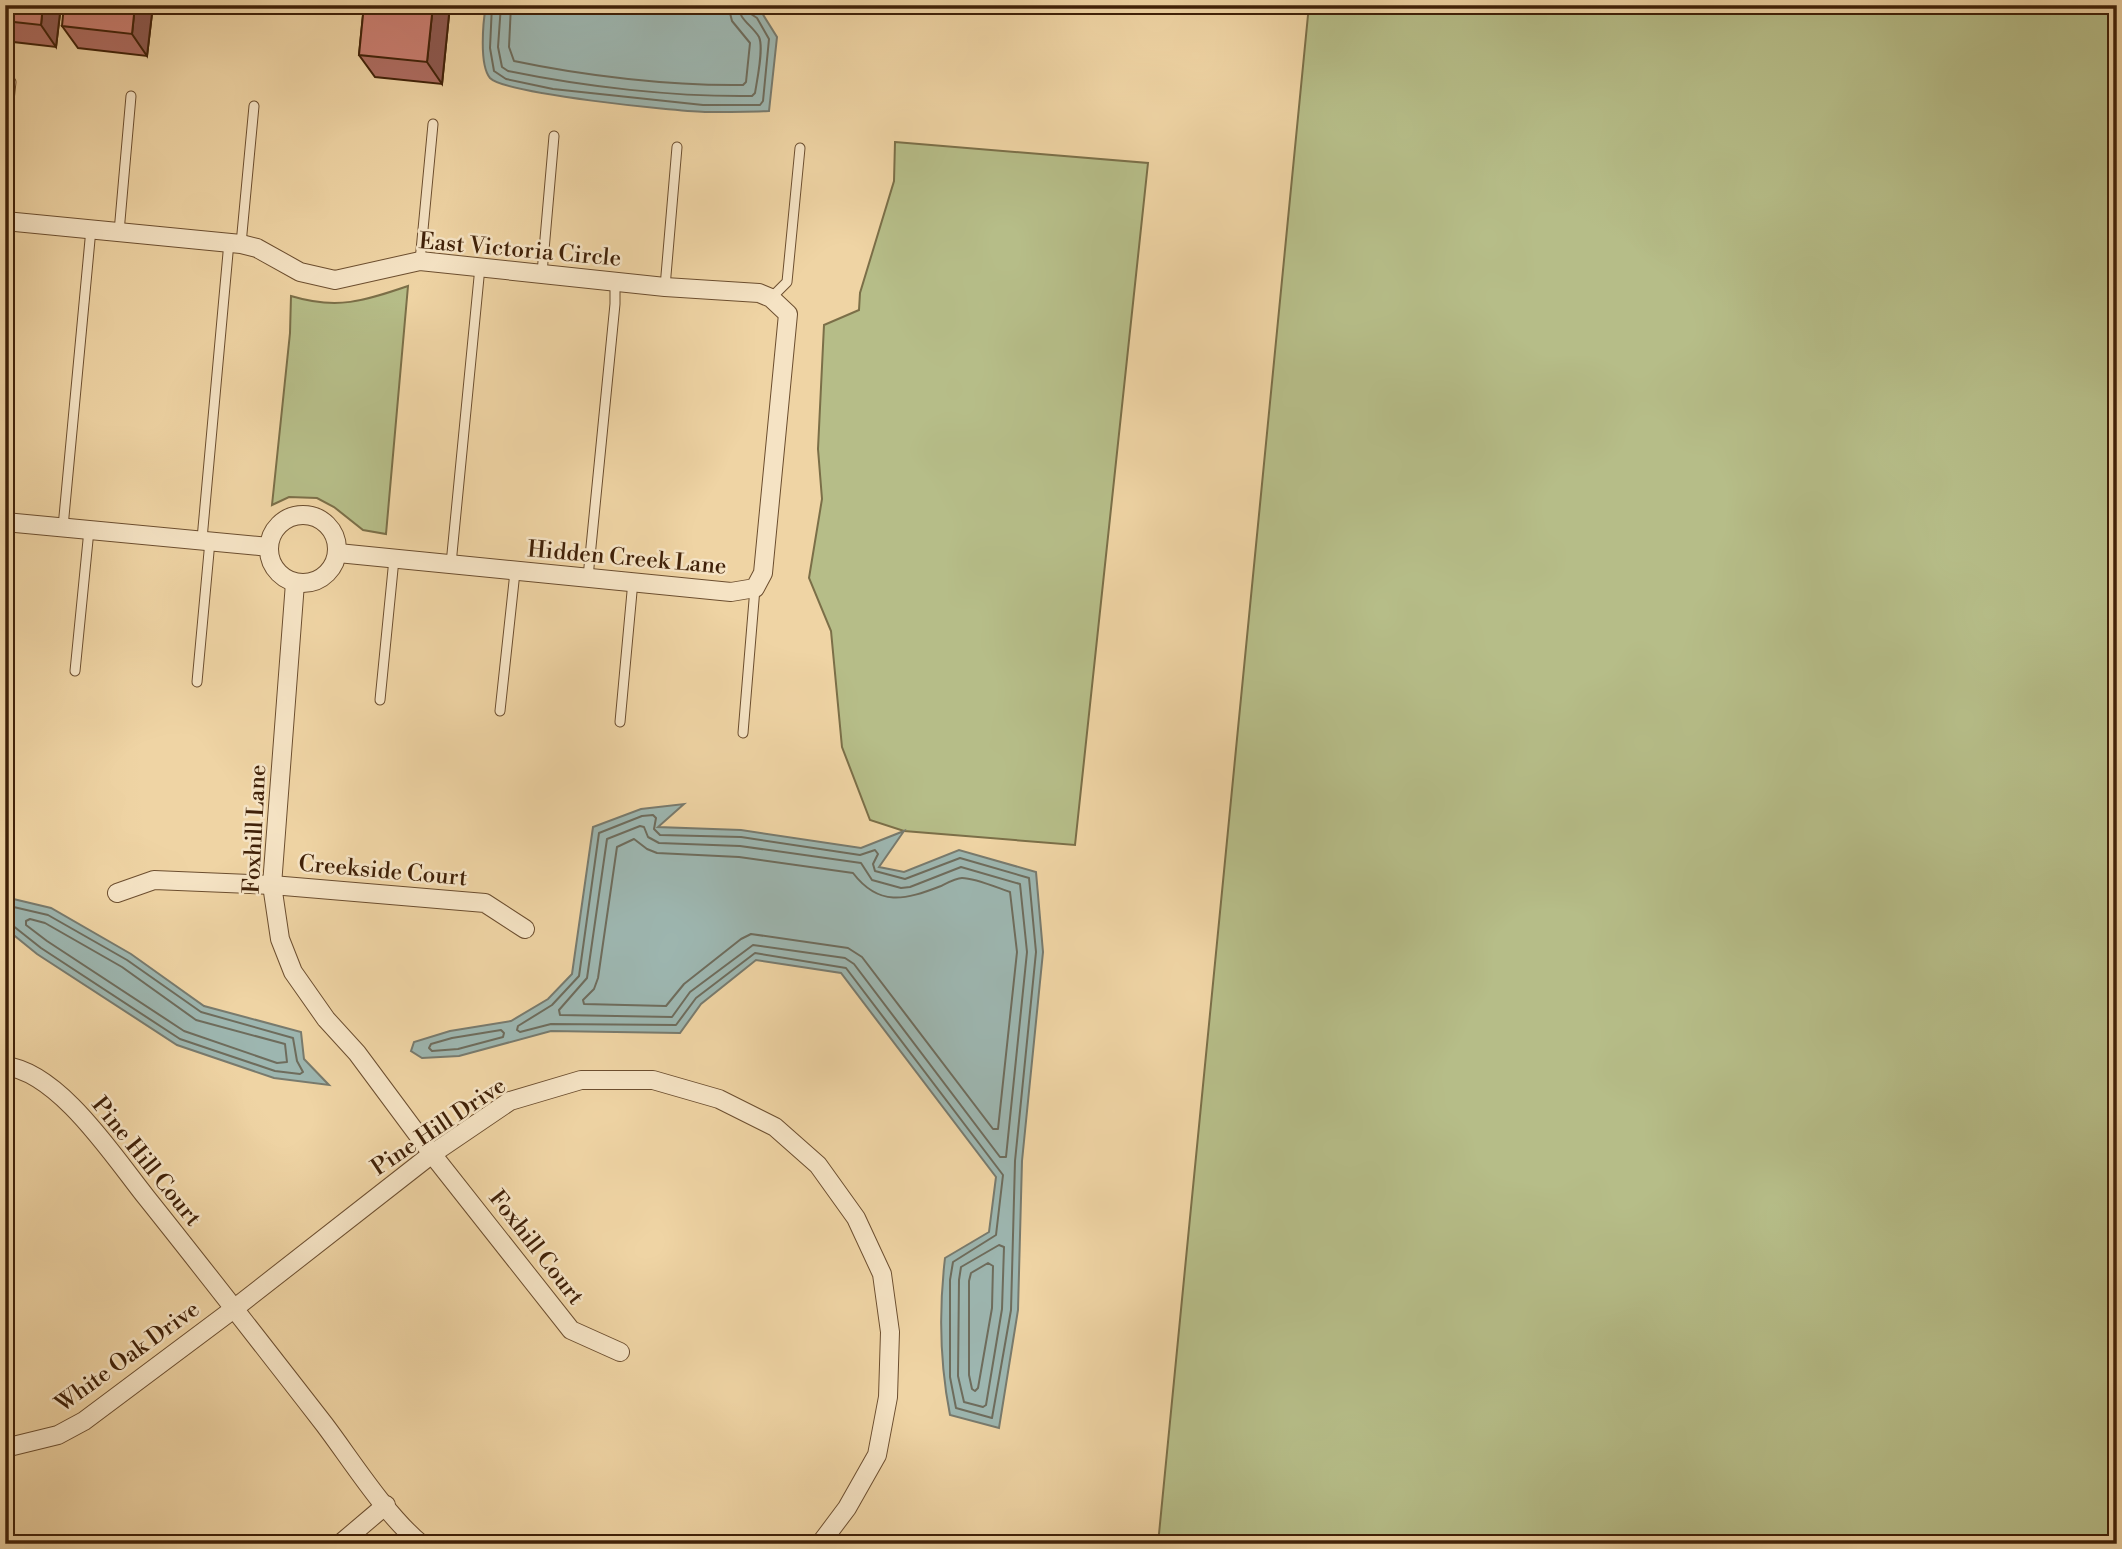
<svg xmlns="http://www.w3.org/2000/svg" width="2122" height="1549" viewBox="0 0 2122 1549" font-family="'Libre Bodoni',serif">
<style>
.green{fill:#b6bd88;stroke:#7b6f48;stroke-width:2}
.water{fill:#9db6b0;stroke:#787a6d;stroke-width:2}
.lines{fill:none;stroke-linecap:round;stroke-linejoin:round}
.shore{stroke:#6e6c5c;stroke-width:2}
.service-casing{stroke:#6c4e2f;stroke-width:11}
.minor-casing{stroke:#6c4e2f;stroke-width:20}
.service{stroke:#f5e3c4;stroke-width:9}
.minor{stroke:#f5e3c4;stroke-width:18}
.wall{fill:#ae6c61;stroke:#402108;stroke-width:2}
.shaded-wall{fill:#8d584f;stroke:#402108;stroke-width:2}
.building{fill:#ca7e71;stroke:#402108;stroke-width:2}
.labels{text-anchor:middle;stroke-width:5;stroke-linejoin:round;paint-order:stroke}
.street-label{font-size:23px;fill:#402108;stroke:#f5e3c4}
</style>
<rect width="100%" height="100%" fill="#efd4a4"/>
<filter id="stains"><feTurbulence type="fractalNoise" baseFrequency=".00286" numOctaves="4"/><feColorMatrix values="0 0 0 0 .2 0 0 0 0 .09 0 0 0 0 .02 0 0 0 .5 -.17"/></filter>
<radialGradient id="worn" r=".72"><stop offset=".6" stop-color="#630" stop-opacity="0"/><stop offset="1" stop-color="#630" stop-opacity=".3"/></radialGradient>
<g class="green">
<path d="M1309,5H2117V1544H1158Z"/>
<path d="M895,142L1148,163L1075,845L904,831L870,820L842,747L831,631L809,578L822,499L818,449L824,325L859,310L860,293L894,181Z"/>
<path d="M408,286L386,534L363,530L334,507L317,498L289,497L272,505L290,333L291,296C337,310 364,301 408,286Z"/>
</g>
<g class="water">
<path d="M486,5H750L762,13L777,37L769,111C747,112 726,112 705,112C675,111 505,94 490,78C479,65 483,22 486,5Z"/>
<path d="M684,804L658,827L741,830L861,848L904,831L879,867L904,872L959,850L1036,872L1043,952L1022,1161L1018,1310L999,1428L950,1415C940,1364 939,1309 945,1258L989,1232L996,1177L841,973L756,960L701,1004L680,1033L551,1031L459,1056L422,1058L411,1051L414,1042L450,1031L511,1021L548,999L572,974L593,827L641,809Z"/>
<path d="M5,897L51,908L131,954L204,1006L301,1032L304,1059L329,1085L274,1078L177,1045L37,954L5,928Z"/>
</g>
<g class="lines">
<g class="shore">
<path d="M492,5L490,48L494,71L506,79L553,89L703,105H760L763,101L769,39L757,18L748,12L747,5"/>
<path d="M501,5L498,47L502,67L508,71C586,87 674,97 752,96L755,93C757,80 764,48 759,37C752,25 739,20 738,5"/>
<path d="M511,5L509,47L514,61C585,76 671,86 743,85L746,82L750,43L732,21L728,5"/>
<path d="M653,815L656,818L654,829L660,835L741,837L860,855L875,850L878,854L873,864L875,871L905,879L960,858L1029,878L1036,952L1015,1161L1011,1310L992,1418L956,1408L950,1377V1280L953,1262L996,1235L1003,1175L846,968L755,953L696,998L676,1025L551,1024L520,1032L517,1030L518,1026L552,1005L579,976L599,833L642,816Z"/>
<path d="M640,826L644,827L648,837L659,843L740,846L861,863L872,880L901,888L910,887L961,867L1020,884L1027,952L1006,1157H1000L854,964L845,958L753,945L690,992L672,1017L560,1015L559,1010L587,978L607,839Z"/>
<path d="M634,839L647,849L657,853L739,857L853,873C879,907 905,900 941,886C947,883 956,878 962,878C975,878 998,888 1010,892L1017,952L998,1129H993L862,957L848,948L751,934L741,939L684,984L666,1006L584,1004L583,1000L594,989L598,978L617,847Z"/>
<path d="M5,905L48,915L127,960L201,1012L293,1038L297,1061L303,1072L300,1074L275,1071L180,1039L41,948L12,925L5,923"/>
<path d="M30,919L45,923L122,967L196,1020L285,1044L287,1062L277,1063L184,1031L47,941L26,925V921Z"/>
<path d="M501,1030L504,1033L503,1037L458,1049L432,1051L429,1048L431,1044L452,1038Z"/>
<path d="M999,1245L1004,1247L1002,1309L986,1405L983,1407L964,1402L958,1376L959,1280L961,1267Z"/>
<path d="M988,1263L993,1266L992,1308L978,1388L975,1391L972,1389L969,1375V1281L971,1273Z"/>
</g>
<defs>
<g id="service">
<path d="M5,138L11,82"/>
<path d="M119,232L131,96"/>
<path d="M241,244L254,106"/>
<path d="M420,261L433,124"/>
<path d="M542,273L554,136"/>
<path d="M665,287L677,147"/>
<path d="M771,298L787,282L800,148"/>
<path d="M63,527L91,229"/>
<path d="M202,539L229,242"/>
<path d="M451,564L480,267"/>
<path d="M588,577L615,304V283"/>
<path d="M75,671L89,530"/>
<path d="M197,682L210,541"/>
<path d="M380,700L394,559"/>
<path d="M500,711L515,572"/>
<path d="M620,722L633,581"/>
<path d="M743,733L755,588"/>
</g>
<g id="minor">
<path d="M5,221L241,244L257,248L300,272L335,280L420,261L665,287L759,293L771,298L788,314L763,573L755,588L731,592L338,553"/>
<circle cx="303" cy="549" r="34"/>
<path d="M5,522L269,547"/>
<path d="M295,583L272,885L280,939L293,972L326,1019L357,1053L432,1154L571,1330L620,1352"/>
<path d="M117,893L154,880L272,885L485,903L525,929"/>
<path d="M5,1066C59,1072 114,1157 146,1197C206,1272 265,1348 324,1424C352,1461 385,1514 421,1544"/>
<path d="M5,1448L58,1435L84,1421L235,1308L432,1154L510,1101L581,1080H653L719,1099L775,1127L818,1165L856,1218L882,1274L890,1332L888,1397L877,1455L847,1508L820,1544"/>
<path d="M340,1544L386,1505"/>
</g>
</defs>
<use href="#service" class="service-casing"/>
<use href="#minor" class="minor-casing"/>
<use href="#service" class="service"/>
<use href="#minor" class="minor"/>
</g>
<g class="wall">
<path d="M5,5H61L56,47L5,41Z"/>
<path d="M153,5L147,56L78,48L62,26Z"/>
<path d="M364,5H450L442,84L375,77L359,55Z"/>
</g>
<g class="shaded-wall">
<path d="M43,5H61L56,47L41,25Z"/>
<path d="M135,5H153L147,56L132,34Z"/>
<path d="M433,5H450L442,84L427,62Z"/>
</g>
<g class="building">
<path d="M5,5H43L41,25L5,21Z"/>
<path d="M64,5H135L132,34L62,26Z"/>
<path d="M364,5H433L427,62L359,55Z"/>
</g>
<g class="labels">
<g class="street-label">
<text transform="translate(520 249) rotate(5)" y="8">East Victoria Circle</text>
<text transform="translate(627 557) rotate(5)" y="8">Hidden Creek Lane</text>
<text transform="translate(254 829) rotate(-87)" y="8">Foxhill Lane</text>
<text transform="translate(383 870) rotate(5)" y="8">Creekside Court</text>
<text transform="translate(438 1126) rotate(-34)" y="8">Pine Hill Drive</text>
<text transform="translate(147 1161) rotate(51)" y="8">Pine Hill Court</text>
<text transform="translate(537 1247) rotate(52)" y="8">Foxhill Court</text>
<text transform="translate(127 1356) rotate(-36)" y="8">White Oak Drive</text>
</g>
</g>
<rect width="2122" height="1549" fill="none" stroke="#efd4a4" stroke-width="28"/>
<rect x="7" y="7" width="2108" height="1535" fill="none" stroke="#402108" stroke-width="3.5"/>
<rect x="14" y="14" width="2094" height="1521" fill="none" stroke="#402108" stroke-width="2"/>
<rect width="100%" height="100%" filter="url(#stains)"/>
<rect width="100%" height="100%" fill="url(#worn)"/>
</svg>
